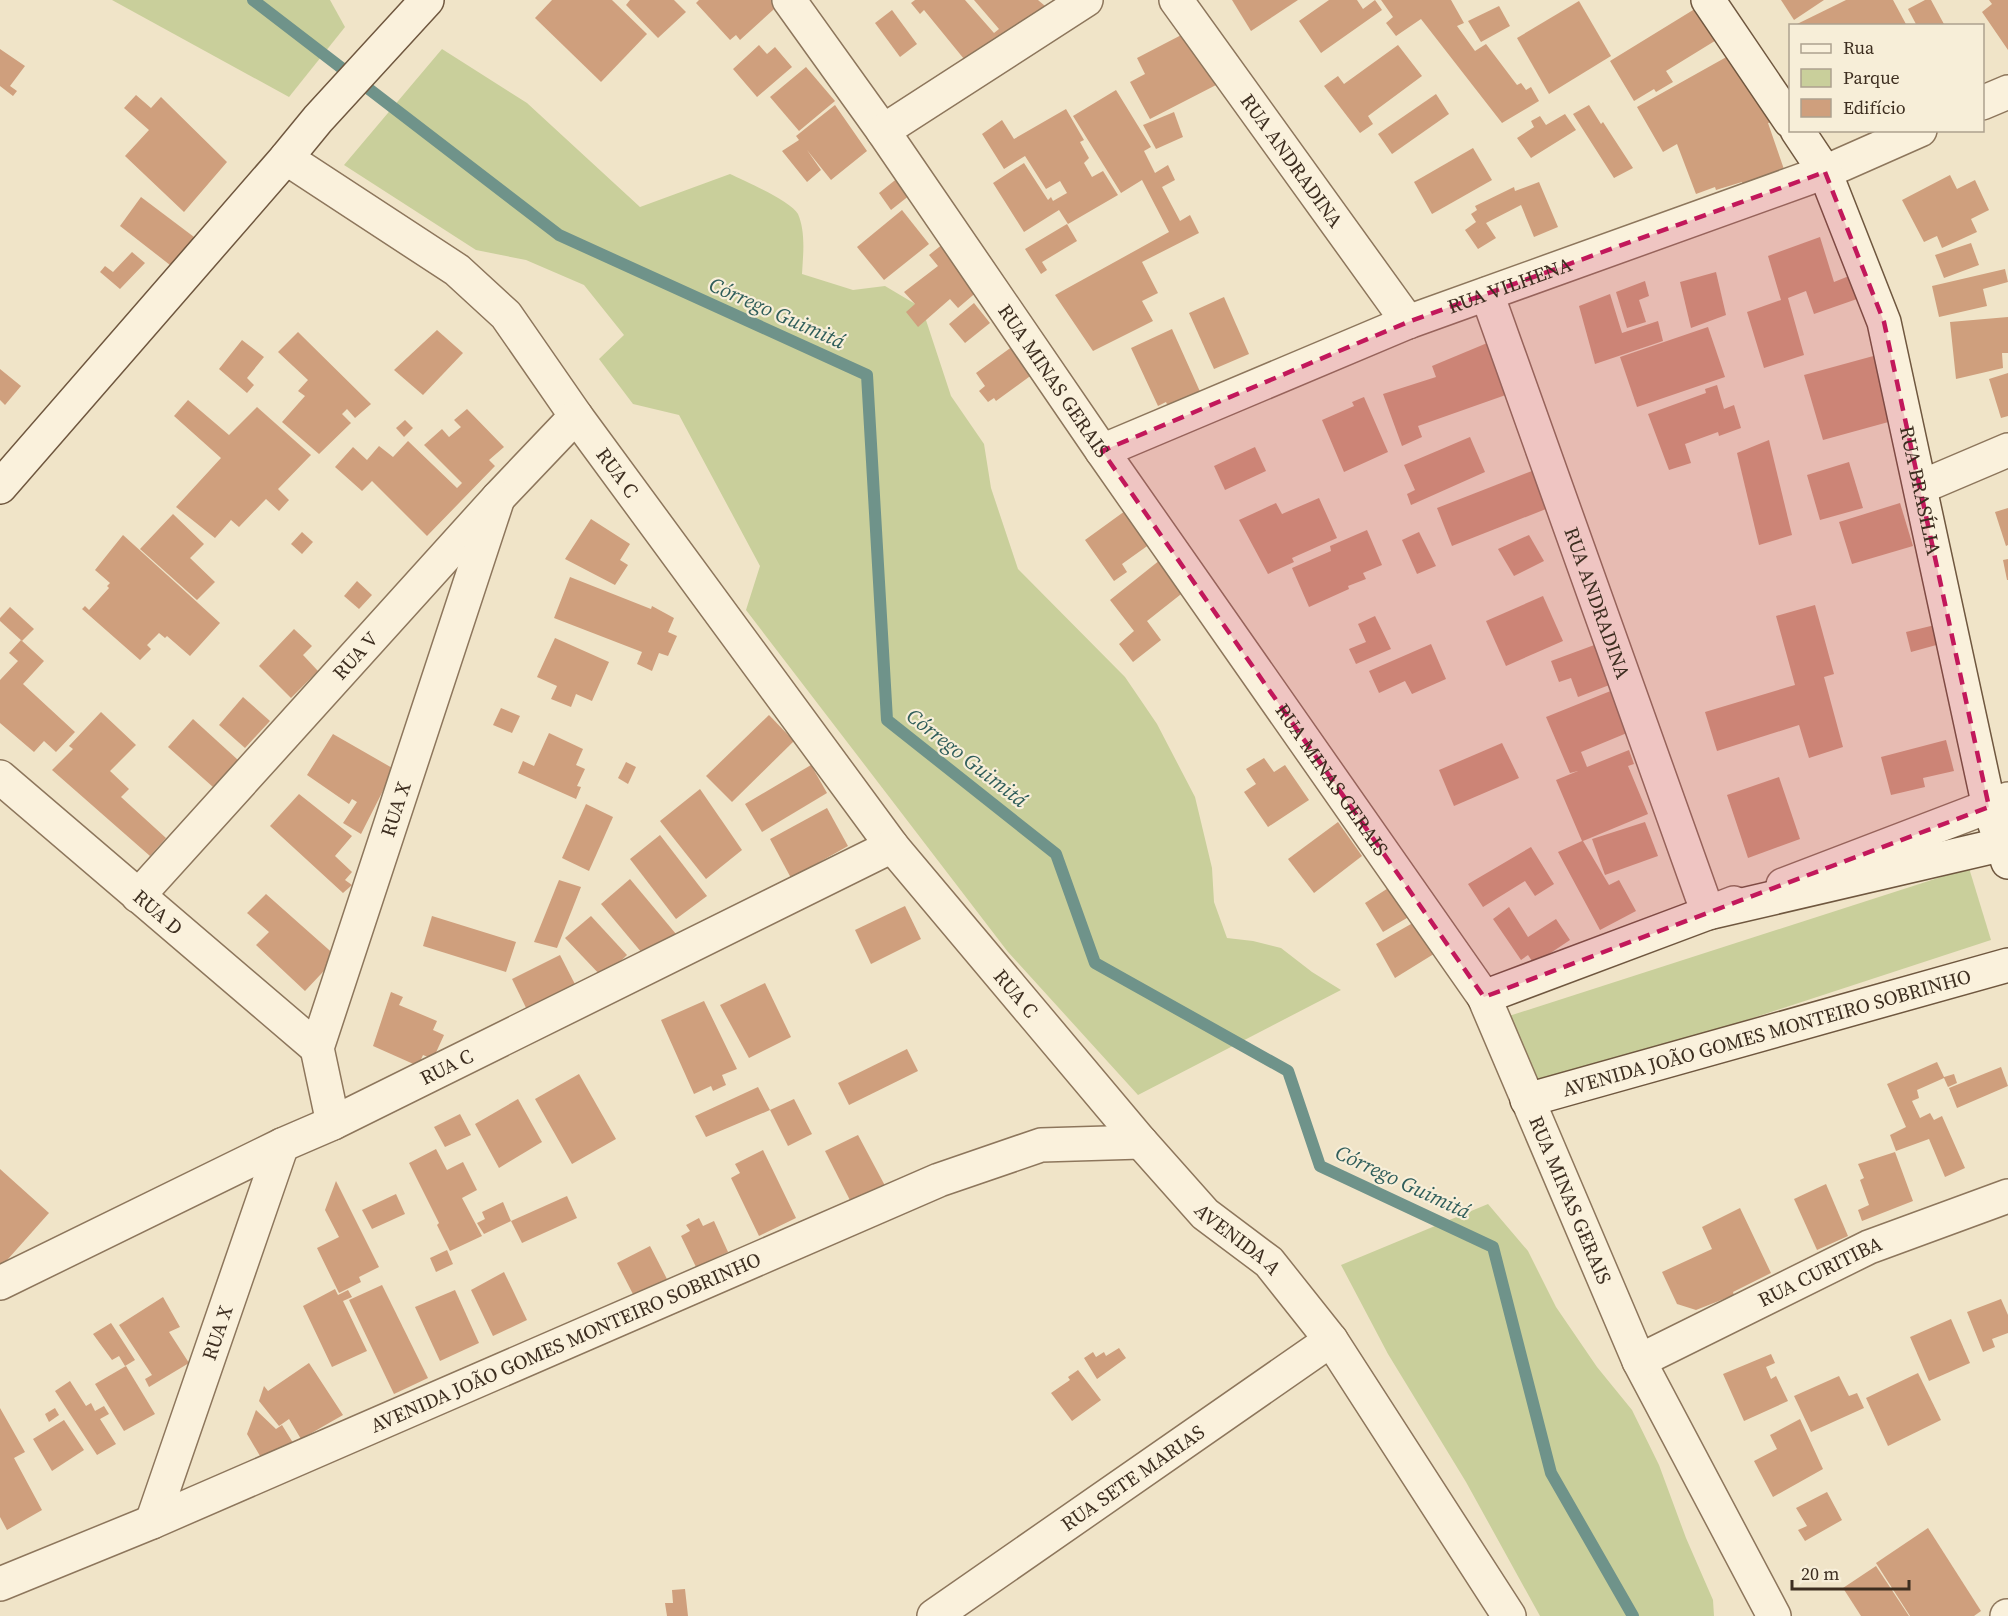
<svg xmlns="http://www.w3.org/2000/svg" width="2008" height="1616" viewBox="0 0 2008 1616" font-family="'Source Serif 4',serif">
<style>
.green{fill:#c9cf9b}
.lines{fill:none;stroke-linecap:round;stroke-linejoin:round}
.stream{stroke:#6f938a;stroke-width:12}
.building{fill:#cf9f7d}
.street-casing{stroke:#8d765c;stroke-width:36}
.secondary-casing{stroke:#6f573f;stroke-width:36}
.street{stroke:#faf1dc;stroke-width:33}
.secondary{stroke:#faf1dc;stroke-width:33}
.marked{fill:#c2185b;fill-opacity:0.2;stroke:#c2185b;stroke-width:4.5;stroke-dasharray:12 8;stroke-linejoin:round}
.labels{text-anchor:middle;stroke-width:4.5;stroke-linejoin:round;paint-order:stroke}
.street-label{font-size:20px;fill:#3d2e20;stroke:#f7eed8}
.water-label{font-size:21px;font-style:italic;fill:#2f5d5a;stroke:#f7eed8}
</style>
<rect width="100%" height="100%" fill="#f0e4c8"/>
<g class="green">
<path d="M112,0H330L345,27L289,97Z"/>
<path d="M442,49L527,103L640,207L730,174C745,181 791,201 798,214C806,233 803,255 802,274L853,290L885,286L922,308L951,396L984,444L991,488L1018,569L1125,677L1157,724L1195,797L1212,868L1214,902L1227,938L1253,941L1281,948L1312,972L1341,990L1138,1095L1008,952L746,610L760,566L679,415L633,404L599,359L624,335L584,285L526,260L476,250L344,165Z"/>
<path d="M1969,868L1991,940L1539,1088L1509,1016Z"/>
<path d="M1488,1204L1528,1251L1556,1307L1597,1367L1632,1410L1659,1465L1686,1538L1713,1600L1714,1616H1540L1466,1482L1388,1354L1341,1265Z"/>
</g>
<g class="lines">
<path class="stream" d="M253,0L559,235L867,375L887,720L1056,854L1095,963L1288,1071L1320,1166L1493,1247L1551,1473L1633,1616"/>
</g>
<g class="building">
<path d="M552,0H612L647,34L601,82L535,18Z"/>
<path d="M630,0H674L686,12L658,38L626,5Z"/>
<path d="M699,0H784L740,40L736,35L730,40L696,3Z"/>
<path d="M915,0H965L994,33L999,29L974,0H1038L1051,11L973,70L924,10L920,14L911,3Z"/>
<path d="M1232,0H1298L1251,31Z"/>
<path d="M1329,0H1357L1363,9L1375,0L1382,10L1321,53L1299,21Z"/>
<path d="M1381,0H1451L1464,23L1457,26L1475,51L1486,44L1517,85L1521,83L1526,90L1531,87L1539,101L1502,123L1421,19L1396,36L1386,23L1393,17Z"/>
<path d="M1781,0H1824L1794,20Z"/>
<path d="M1846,0H1893L1907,26H1793Z"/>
<path d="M1925,0H1931L1945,26H1917L1908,9Z"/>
<path d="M1989,0H2008V50L1982,12L1992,4Z"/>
<path d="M1579,1L1611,56L1549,94L1517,38Z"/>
<path d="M1499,6L1510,26L1481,42L1468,21Z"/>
<path d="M1698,7L1718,39L1666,71L1673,82L1656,92L1654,89L1634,101L1610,61Z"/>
<path d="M892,10L917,44L900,57L875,23Z"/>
<path d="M1189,31L1218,84L1150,119L1130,82L1145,74L1137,58Z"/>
<path d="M759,45L767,54L775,47L792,67L757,97L733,69Z"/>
<path d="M1398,45L1422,76L1368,116L1373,124L1360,133L1324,86L1338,76L1344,84Z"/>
<path d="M0,49L25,66L10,86L17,91L13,96L0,86Z"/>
<path d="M1730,55L1772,122L1768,123L1786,175L1745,190L1742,182L1716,190L1715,187L1696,194L1677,144L1663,152L1637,107Z"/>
<path d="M806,67L835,101L799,131L770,97Z"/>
<path d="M1116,90L1151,147L1144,151L1155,173L1168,165L1175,180L1162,187L1180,221L1190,215L1199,233L1142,262L1158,293L1142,301L1153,321L1093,351L1055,295L1169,232L1142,180L1121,193L1073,116Z"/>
<path d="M1436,94L1449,114L1392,154L1378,134Z"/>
<path d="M136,95L151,108L161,97L227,162L184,212L125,156L149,130L124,108Z"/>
<path d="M835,105L867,151L831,180L807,150L821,170L807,182L782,151L799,140L796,136Z"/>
<path d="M1589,105L1601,124L1603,122L1633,168L1614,178L1573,114Z"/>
<path d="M1066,109L1084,140L1080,142L1089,158L1084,163L1092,177L1103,171L1118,195L1068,224L1059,210L1024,232L993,183L1024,163L1048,200L1051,197L1053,201L1067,193L1060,181L1046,189L1025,156L1004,169L982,134L1002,120L1014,139Z"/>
<path d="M1174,112L1183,137L1156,149L1143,125Z"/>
<path d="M1565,114L1576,130L1531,158L1517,138L1534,127L1531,121L1540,116L1546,125Z"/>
<path d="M1473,148L1492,180L1432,214L1414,182Z"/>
<path d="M1950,175L1957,189L1975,180L1989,210L1971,219L1977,232L1942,248L1937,236L1924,242L1902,200Z"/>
<path d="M899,177L910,195L891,210L879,193Z"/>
<path d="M1539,182L1558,227L1534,237L1521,205L1486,223L1496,238L1478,249L1465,230L1476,222L1471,214L1477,210L1475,206L1514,187L1515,191Z"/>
<path d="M141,197L202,243L179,272L120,226Z"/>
<path d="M902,210L929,244L884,280L857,247Z"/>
<path d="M1067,224L1077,241L1042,262L1047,270L1041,274L1025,249Z"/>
<path d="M1820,237L1834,282L1849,276L1857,299L1814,314L1806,291L1788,298L1804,355L1764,368L1747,312L1781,300L1768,256Z"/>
<path d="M1971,243L1979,265L1944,278L1935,255Z"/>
<path d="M943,244L979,290L958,308L950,299L918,327L906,312L915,304L904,292L938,266L929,255Z"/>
<path d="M132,252L145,263L120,289L100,272L105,266L113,272Z"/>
<path d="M2005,269L2008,282L1983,289L1987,306L1939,317L1932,286Z"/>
<path d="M1716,272L1726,315L1691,328L1680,282Z"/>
<path d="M1645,281L1649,296L1639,300L1646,322L1627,328L1616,292Z"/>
<path d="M1610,294L1622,333L1658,321L1663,341L1595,364L1579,306Z"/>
<path d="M1224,297L1249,354L1214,369L1189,313Z"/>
<path d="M974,303L990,323L965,343L949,324Z"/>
<path d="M2008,317V353H2002L2003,368L1956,379L1950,322Z"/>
<path d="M1708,327L1725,377L1637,407L1620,357Z"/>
<path d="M1172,329L1202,396L1170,411L1166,402L1158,406L1131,348Z"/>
<path d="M437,330L463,353L423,395L394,370Z"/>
<path d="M298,332L371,404L355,418L347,409L342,414L351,423L319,454L282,422L305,396L298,391L308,380L278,352Z"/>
<path d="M242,340L264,357L247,378L254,385L247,393L219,369Z"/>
<path d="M1492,341L1517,391L1418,426L1422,437L1402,446L1383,394L1436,377L1432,366Z"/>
<path d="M1013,346L1033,374L996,401L994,398L988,402L979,391L985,386L976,373Z"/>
<path d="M1877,355L1903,418L1823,440L1804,375Z"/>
<path d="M0,369L21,386L5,405L0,400Z"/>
<path d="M2008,373V416L2001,418L1989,379Z"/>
<path d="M1717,385L1724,409L1734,405L1741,428L1719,436L1718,432L1685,444L1691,463L1669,470L1648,414L1706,393L1705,389Z"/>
<path d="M1364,397L1388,452L1344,472L1322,420L1354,406L1352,402Z"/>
<path d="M188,400L229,435L257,407L311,455L278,489L289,500L279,511L266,499L239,527L231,520L215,538L176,507L221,458L174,416Z"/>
<path d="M467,409L504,447L489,460L495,466L427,536L372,481L362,491L335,467L353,447L367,460L379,446L393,457L408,441L457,488L462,483L424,445L442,429L449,437L461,427L454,420Z"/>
<path d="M405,420L413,428L404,437L396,428Z"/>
<path d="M1470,437L1485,472L1411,505L1407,494L1415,490L1404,465Z"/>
<path d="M1769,440L1792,535L1759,545L1737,453Z"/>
<path d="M1255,447L1266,471L1225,490L1214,466Z"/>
<path d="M1849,462L1863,508L1820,520L1807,475Z"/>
<path d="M1532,471L1546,509L1452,546L1437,508Z"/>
<path d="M1319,498L1337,538L1292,558L1294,562L1268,574L1239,520L1276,503L1282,514Z"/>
<path d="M1900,503L1913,546L1852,564L1839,522Z"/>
<path d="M2008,508V545L2006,546L1995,512Z"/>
<path d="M1125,511L1150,544L1122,564L1127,572L1114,581L1085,540Z"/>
<path d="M173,514L204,544L190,558L215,582L197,600L140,549Z"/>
<path d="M591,519L630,544L620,560L628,565L615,585L565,559Z"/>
<path d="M1367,530L1382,565L1363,573L1366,579L1348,586L1349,589L1309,607L1292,568L1331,551L1330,546Z"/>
<path d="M302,532L313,542L302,554L291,544Z"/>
<path d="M1419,532L1436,566L1417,574L1402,540Z"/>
<path d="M123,535L220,623L190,656L167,636L165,638L159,633L147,645L151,649L140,660L82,609L85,606L89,610L109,588L107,586L110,583L95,570Z"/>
<path d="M1529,535L1544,561L1514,576L1498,549Z"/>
<path d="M2008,559V580H2007L2003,560Z"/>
<path d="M1160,560L1185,591L1147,621L1161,640L1133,662L1119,644L1134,631L1110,600Z"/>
<path d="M570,577L651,609L652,606L674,618L668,632L677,636L668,656L659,653L652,671L637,664L642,652L554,618Z"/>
<path d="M357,581L372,595L359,609L344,596Z"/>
<path d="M1543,596L1563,641L1506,666L1486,621Z"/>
<path d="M1815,605L1834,674L1824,677L1843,747L1809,758L1799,725L1717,751L1705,712L1795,685L1776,616Z"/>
<path d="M10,607L34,629L22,641L0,621V618Z"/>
<path d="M1375,616L1391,649L1356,664L1349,649L1366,642L1358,624Z"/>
<path d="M1935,625L1940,644L1911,652L1906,632Z"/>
<path d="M294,629L312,646L303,655L318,671L291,698L259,666Z"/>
<path d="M555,638L609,662L592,701L576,694L571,707L551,699L557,686L537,677Z"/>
<path d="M21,640L44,661L23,684L75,732L56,752L44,741L34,752L0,723V680L18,661L9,653Z"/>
<path d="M1431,644L1446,679L1412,694L1405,681L1379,693L1369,671Z"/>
<path d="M1597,644L1612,684L1578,697L1571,678L1559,682L1551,661Z"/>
<path d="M1623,686L1639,728L1581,752L1587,767L1629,750L1634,764L1628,766L1648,814L1583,841L1609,885L1619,880L1636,911L1600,930L1558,852L1582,841L1556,780L1578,771L1570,773L1546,717Z"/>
<path d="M243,697L270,721L245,748L219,725Z"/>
<path d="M501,708L520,716L512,733L493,725Z"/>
<path d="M101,712L136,745L110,771L129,789L121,797L166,838L150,856L52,770L73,749L69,746Z"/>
<path d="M769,715L794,741L732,802L706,776Z"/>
<path d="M193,719L238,760L213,787L168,747Z"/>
<path d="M549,733L583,749L576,765L585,769L577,786L581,787L576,799L518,773L523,761L534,766Z"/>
<path d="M333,734L394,769L361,834L343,823L357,802L352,799L349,804L307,775Z"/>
<path d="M1946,740L1954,771L1923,778L1925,787L1891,795L1881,757Z"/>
<path d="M1502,743L1519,778L1454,806L1439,770Z"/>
<path d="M1264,758L1274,772L1285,765L1309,800L1268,827L1244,792L1256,784L1246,769Z"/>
<path d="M626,762L636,767L628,784L618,778Z"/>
<path d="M811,765L827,793L762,832L745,804Z"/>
<path d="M1779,777L1800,839L1748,858L1727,795Z"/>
<path d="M700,789L742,850L706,879L660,821Z"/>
<path d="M299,794L352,836L335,856L352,872L345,880L352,885L343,893L270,826Z"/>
<path d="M586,804L613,817L589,871L562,858Z"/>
<path d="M827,808L848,846L791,878L770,839Z"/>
<path d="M1338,822L1362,856L1314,893L1288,859Z"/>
<path d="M1645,822L1658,856L1605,875L1592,839Z"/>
<path d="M660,835L707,896L676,919L630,859Z"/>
<path d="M1531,847L1554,884L1535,896L1525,881L1483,907L1468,884Z"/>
<path d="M630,879L676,934L647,959L601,904Z"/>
<path d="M559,880L581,887L557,948L534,942Z"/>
<path d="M1393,885L1412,915L1383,932L1365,903Z"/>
<path d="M266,894L337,957L305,991L256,945L269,932L247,913Z"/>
<path d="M905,906L921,939L871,964L855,930Z"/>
<path d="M1509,907L1528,937L1556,919L1570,940L1534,964L1528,955L1521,960L1493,919Z"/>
<path d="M432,916L516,942L506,972L423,946Z"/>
<path d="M591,916L627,955L603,978L565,938Z"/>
<path d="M1418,920L1437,952L1395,978L1376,944Z"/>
<path d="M560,955L579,992L530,1016L512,979Z"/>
<path d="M765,983L791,1037L749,1058L720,1005Z"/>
<path d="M391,992L403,997L399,1005L437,1021L433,1030L444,1035L433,1059L423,1055L418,1066L373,1046Z"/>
<path d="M704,1001L737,1069L722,1075L726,1085L713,1091L711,1086L694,1094L661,1020Z"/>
<path d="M907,1049L918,1071L849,1105L838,1083Z"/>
<path d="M1937,1062L1944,1077L1954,1074L1957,1083L1948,1087L1944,1078L1917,1090L1919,1098L1912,1101L1920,1118L1930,1113L1934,1120L1942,1116L1965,1168L1945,1177L1929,1139L1896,1151L1890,1135L1906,1127L1887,1084Z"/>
<path d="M2001,1067L2008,1086L1957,1108L1949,1088Z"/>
<path d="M579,1074L616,1139L572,1164L535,1099Z"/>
<path d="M758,1087L770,1110L794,1099L812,1134L788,1146L770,1110L706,1137L695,1116Z"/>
<path d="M518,1099L542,1142L499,1168L475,1124Z"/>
<path d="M460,1114L471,1135L445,1147L434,1127Z"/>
<path d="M858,1135L891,1197L857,1214L825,1151Z"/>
<path d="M436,1149L447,1170L463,1162L477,1190L462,1198L482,1236L450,1251L437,1225L439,1223L409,1163Z"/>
<path d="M763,1150L796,1218L759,1236L731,1178L740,1173L735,1164Z"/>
<path d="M1895,1152L1913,1201L1862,1221L1858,1210L1869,1205L1860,1180L1864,1178L1858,1164Z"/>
<path d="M0,1169L49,1213L0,1268Z"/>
<path d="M336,1181L379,1267L359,1277L361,1282L339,1293L317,1248L339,1237L325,1210Z"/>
<path d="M1826,1184L1848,1236L1817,1250L1794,1199Z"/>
<path d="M396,1194L405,1214L372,1229L362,1210Z"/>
<path d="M567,1196L577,1218L522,1243L511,1221Z"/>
<path d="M503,1202L511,1221L484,1234L477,1223L485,1219L482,1212Z"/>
<path d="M1740,1208L1771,1273L1733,1292L1734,1295L1696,1310L1677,1304L1662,1272L1712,1249L1702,1227Z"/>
<path d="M699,1218L703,1226L714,1221L728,1252L696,1267L681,1236L690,1231L686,1225Z"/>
<path d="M650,1246L668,1281L635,1298L617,1263Z"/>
<path d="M447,1250L453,1264L436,1272L430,1258Z"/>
<path d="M504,1272L527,1320L493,1336L471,1290Z"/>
<path d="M382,1285L428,1378L394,1394L349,1300Z"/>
<path d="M335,1289L338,1295L348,1290L352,1297L343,1301L367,1351L332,1367L303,1306Z"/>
<path d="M455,1290L479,1343L440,1361L415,1307Z"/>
<path d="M163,1297L180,1327L169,1332L189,1363L149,1387L145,1379L152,1375L119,1325Z"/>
<path d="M2001,1299L2008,1315V1333L1992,1339L1995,1347L1983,1352L1967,1312Z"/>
<path d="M1951,1319L1970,1363L1929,1381L1910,1337Z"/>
<path d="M111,1323L135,1360L125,1366L119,1356L112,1360L93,1334Z"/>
<path d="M1119,1348L1126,1358L1097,1379L1084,1358L1093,1352L1096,1357L1104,1352L1106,1356Z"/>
<path d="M1771,1354L1775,1363L1766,1367L1771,1379L1776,1376L1788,1401L1744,1421L1723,1374Z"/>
<path d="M309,1363L343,1415L301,1439L289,1419L279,1426L259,1401L264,1386L268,1391Z"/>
<path d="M126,1366L155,1414L124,1431L95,1384Z"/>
<path d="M1078,1370L1101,1400L1072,1421L1051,1393L1070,1380L1068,1377Z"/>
<path d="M1918,1373L1941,1420L1888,1446L1866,1398Z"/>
<path d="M1839,1376L1849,1396L1857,1393L1864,1408L1811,1432L1794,1396Z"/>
<path d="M70,1381L86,1406L91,1403L95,1411L104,1406L109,1414L100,1419L116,1444L97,1455L55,1391Z"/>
<path d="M0,1408L25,1452L14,1458L42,1510L7,1530L0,1517Z"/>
<path d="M55,1408L59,1415L49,1422L45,1414Z"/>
<path d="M256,1410L276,1429L282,1425L295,1446L263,1461L247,1434Z"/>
<path d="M1800,1419L1823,1469L1773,1497L1754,1461L1777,1449L1770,1435Z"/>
<path d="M64,1420L84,1450L52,1471L33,1439Z"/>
<path d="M1827,1492L1842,1520L1805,1541L1798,1530L1807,1526L1796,1508Z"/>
<path d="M1928,1528L1981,1611L1974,1616H1910L1876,1563Z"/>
<path d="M1876,1566L1909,1616H1861L1843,1588Z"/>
<path d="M685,1589L688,1616H667L665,1603H673L672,1590Z"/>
</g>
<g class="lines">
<defs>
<g id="street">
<path id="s1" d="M789,0L883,131L1102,451L1484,997L1639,1361L1774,1616"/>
<path id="s2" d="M1176,0L1408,322"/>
<path d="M1982,103L2008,92"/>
<path d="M883,131L1086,0"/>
<path id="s3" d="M286,158L457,270L506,315L576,416L892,846L1141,1142L1205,1214L1269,1262L1331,1340L1509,1616"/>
<path id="s4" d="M1487,294L1708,913L1734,903"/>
<path id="s5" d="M1102,451L1408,322L1825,172L1920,130"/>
<path d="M1921,487L2008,450"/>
<path id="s6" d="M0,777L317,1048"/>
<path d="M1783,885L2008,799"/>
<path id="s7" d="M138,896L498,498L576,416"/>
<path id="s8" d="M333,1123L317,1048L498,498"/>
<path id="s9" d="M0,1283L282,1145L333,1123L892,846"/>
<path id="s10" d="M1639,1361L1869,1247L2008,1196"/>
<path id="s11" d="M152,1522L282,1145"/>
<path id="s12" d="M0,1584L152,1522L939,1180L1041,1145L1141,1142"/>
<path id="s13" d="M934,1616L1331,1340"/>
<path d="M2007,1616H2008"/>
</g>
<g id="secondary">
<path d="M1708,0L1790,121"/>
<path id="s14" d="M1797,130L1825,172L1884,322L1989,807L2008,862"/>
<path d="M0,487L286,158L318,119L427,0"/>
<path d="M1484,997L1708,913L2008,843"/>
<path id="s15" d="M1527,1100L2008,965"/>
</g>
</defs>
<use href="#street" class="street-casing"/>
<use href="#secondary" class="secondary-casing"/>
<use href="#street" class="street"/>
<use href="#secondary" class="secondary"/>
</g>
<path class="marked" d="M1825,172L1884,322L1989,807L1484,997L1102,451L1408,322Z"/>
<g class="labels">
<g class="street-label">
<text dy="7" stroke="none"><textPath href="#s2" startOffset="198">RUA ANDRADINA</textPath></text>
<text dy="7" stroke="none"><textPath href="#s5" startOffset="440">RUA VILHENA</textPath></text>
<text dy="7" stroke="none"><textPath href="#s1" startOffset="464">RUA MINAS GERAIS</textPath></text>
<text dy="7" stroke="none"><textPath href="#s3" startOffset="464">RUA C</textPath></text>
<text dy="7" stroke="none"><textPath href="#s14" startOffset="384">RUA BRASÍLIA</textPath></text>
<text dy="7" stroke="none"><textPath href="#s4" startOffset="328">RUA ANDRADINA</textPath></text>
<text dy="7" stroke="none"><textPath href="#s7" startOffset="324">RUA V</textPath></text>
<text dy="7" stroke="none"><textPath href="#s1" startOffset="950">RUA MINAS GERAIS</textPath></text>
<text dy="7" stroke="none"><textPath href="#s8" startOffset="328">RUA X</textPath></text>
<text dy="7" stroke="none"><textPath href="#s6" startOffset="208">RUA D</textPath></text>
<text dy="7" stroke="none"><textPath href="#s3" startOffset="1120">RUA C</textPath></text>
<text dy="7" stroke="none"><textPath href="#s15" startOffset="249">AVENIDA JOÃO GOMES MONTEIRO SOBRINHO</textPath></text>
<text dy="7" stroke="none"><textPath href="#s9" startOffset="496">RUA C</textPath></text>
<text dy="7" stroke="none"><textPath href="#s1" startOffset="1436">RUA MINAS GERAIS</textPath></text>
<text dy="7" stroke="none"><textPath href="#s3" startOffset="1452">AVENIDA A</textPath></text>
<text dy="7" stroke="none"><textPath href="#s10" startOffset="202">RUA CURITIBA</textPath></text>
<text dy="7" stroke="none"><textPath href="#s11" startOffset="200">RUA X</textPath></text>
<text dy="7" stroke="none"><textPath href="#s12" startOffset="615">AVENIDA JOÃO GOMES MONTEIRO SOBRINHO</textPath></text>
<text dy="7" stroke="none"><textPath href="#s13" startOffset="242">RUA SETE MARIAS</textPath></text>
</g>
<g class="water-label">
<text transform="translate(777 313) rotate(24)" y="7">Córrego Guimitá</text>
<text transform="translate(967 758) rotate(38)" y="7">Córrego Guimitá</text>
<text transform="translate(1403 1182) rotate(25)" y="7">Córrego Guimitá</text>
</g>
</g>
<rect x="1789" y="24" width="195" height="108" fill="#f7eed8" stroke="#ada18e" stroke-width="1.5"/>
<rect x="1801" y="44" width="30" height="9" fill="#faf1dc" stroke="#ada18e" stroke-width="1.5"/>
<text x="1843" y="54" font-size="18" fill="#3d2e20">Rua</text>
<rect x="1801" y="69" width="30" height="18" fill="#c9cf9b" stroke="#ada18e" stroke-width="1.5"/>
<text x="1843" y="84" font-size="18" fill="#3d2e20">Parque</text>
<rect x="1801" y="99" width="30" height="18" fill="#cf9f7d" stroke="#ada18e" stroke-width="1.5"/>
<text x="1843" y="114" font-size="18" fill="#3d2e20">Edifício</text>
<path d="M1792 1580v9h117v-9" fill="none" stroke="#3d2e20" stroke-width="3"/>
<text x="1801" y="1580" font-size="18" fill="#3d2e20" stroke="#f7eed8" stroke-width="4.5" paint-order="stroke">20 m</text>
</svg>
